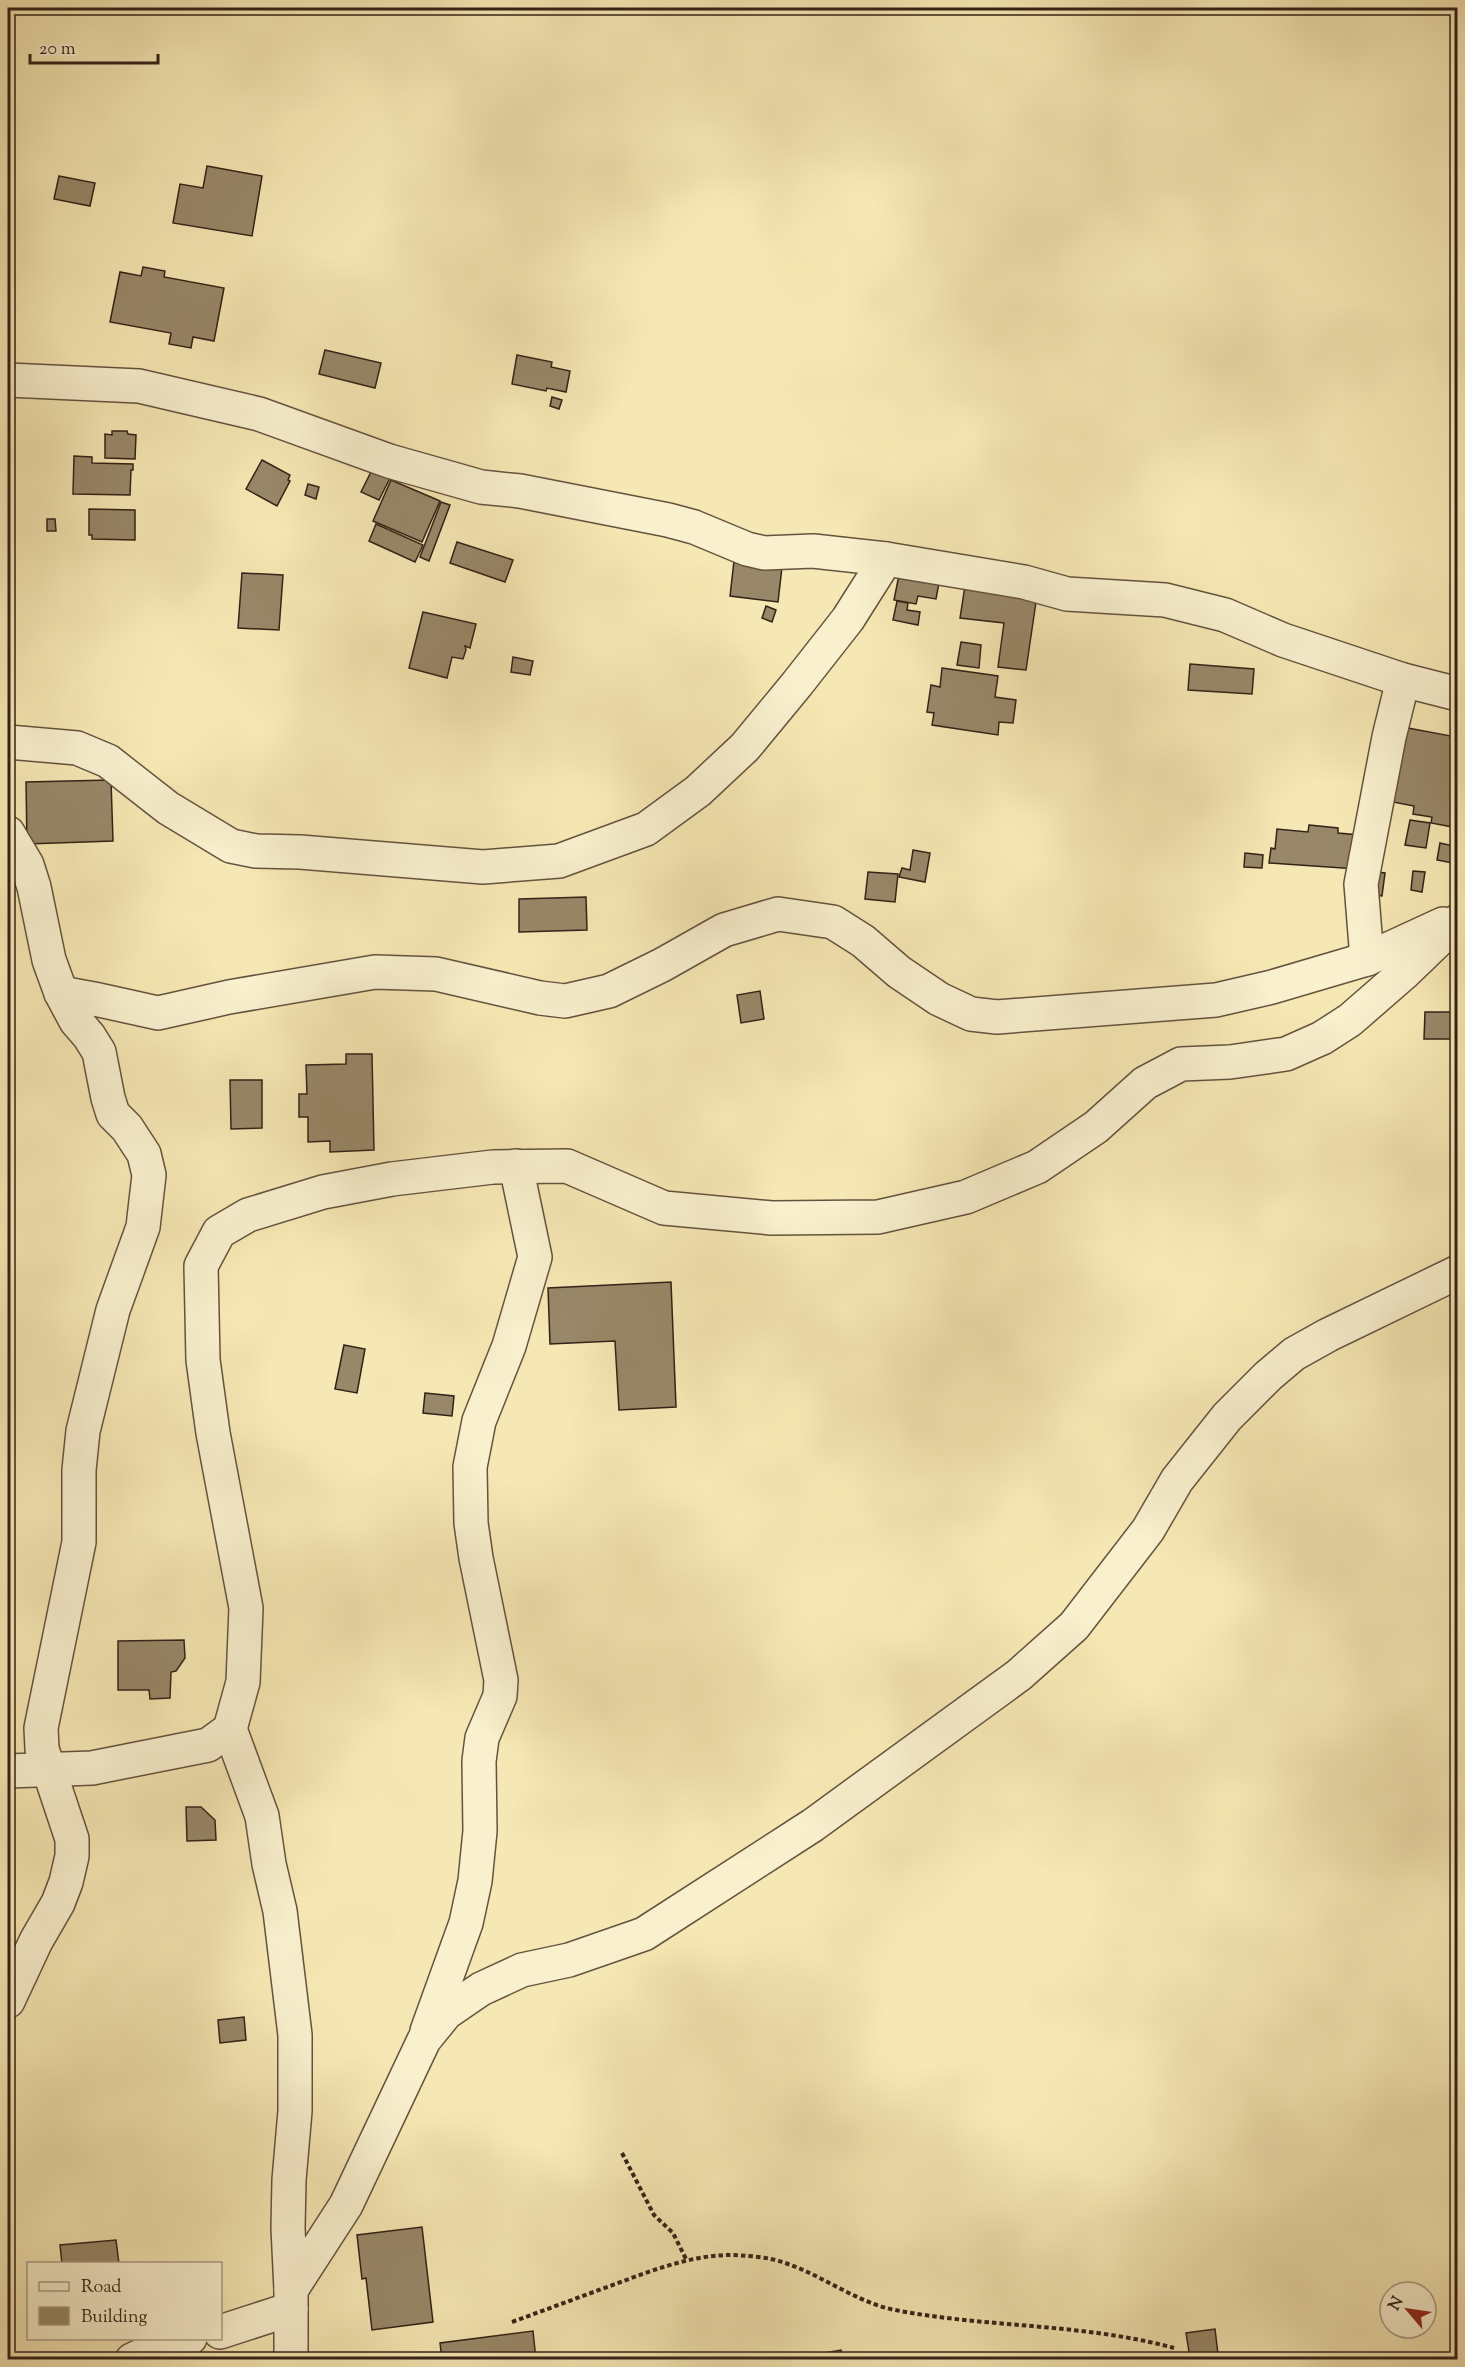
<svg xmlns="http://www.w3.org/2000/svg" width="1465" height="2367" viewBox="0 0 1465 2367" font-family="'Sorts Mill Goudy',serif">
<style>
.building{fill:#988869;stroke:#332017;stroke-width:1.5}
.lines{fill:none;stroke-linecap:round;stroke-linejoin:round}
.minor-casing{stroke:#64523e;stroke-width:36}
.path{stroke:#332017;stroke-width:4;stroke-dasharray:4.5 3;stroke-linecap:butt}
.minor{stroke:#f9f0ce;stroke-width:33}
</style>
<rect width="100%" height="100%" fill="#f6e8b4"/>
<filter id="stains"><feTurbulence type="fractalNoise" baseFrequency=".00333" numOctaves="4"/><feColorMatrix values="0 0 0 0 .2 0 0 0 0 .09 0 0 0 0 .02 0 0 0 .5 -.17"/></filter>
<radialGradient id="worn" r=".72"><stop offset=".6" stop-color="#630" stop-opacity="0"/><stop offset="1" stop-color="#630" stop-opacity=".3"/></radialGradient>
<g class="building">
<path d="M207,166L262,176L252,236L173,223L180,184L203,188Z"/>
<path d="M59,176L95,183L90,206L54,199Z"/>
<path d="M143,267L165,271L164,277L224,288L214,341L193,337L191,348L169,344L171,333L110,322L120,272L141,276Z"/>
<path d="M325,350L381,363L375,388L319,374Z"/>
<path d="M517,355L552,362L551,367L570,371L566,392L547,388L546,391L512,384Z"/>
<path d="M552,397L562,400L559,409L550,406Z"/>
<path d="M112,431H127L128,434L136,435L135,459L105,458V434L112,435Z"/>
<path d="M74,456L92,457V463L133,464V470H131L130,495L73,494Z"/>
<path d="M262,460L290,475L288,480L290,481L277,506L246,489Z"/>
<path d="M372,470L391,476L379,500L361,492Z"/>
<path d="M391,480L440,501L422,542L373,521Z"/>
<path d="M308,484L319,487L316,499L305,495Z"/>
<path d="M441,502L450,505L429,561L420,557Z"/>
<path d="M89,509L135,510V540L92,539V535H89Z"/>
<path d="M47,519H55L56,531H47Z"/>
<path d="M376,524L423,545L415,562L369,541Z"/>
<path d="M457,542L513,560L505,582L450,563Z"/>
<path d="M734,561L782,567L778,602L730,596Z"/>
<path d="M242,573L283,575L279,630L238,628Z"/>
<path d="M899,575L939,583L936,599L918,596L916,604L894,600Z"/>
<path d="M965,586L1037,595L1026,670L998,667L1004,623L960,618Z"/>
<path d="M897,601L908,603L907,610L920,612L918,625L893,620Z"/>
<path d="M766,606L776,610L772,622L762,618Z"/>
<path d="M423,612L476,624L470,648L465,646L466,650L463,659L452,657L447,678L409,668Z"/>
<path d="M961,642L981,645L979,668L957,665Z"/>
<path d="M513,657L533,661L530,675L511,672Z"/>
<path d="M1190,664L1254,669L1252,694L1188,690Z"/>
<path d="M942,668L998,676L995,697L1016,700L1013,723L999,722L998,735L932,725L934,713L927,712L931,685L940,687Z"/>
<path d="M1408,728L1451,736V739L1458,740V828L1431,823L1432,817L1413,814L1414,806L1393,802Z"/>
<path d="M111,780L113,841L27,844L26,782Z"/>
<path d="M1410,820L1430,823L1426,848L1405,845Z"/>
<path d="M1309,825L1338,828V833L1360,835L1357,869L1269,863L1271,848L1275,849L1277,829L1308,832Z"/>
<path d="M1440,843L1458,847V864L1437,860Z"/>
<path d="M913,850L930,853L925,882L899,877L902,868L910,870Z"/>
<path d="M1245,853L1263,855L1262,868L1244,867Z"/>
<path d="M1368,871L1385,873L1382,896L1365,894Z"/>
<path d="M1413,871L1425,872L1422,892L1411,890Z"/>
<path d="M868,872L898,874L895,902L865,899Z"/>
<path d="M586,897L587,930L519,932V899Z"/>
<path d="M760,991L764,1019L741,1023L737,995Z"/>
<path d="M1425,1012H1453V1039H1424Z"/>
<path d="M346,1054H372L374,1150L330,1152V1141L308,1142V1117H299V1094H307L306,1065L346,1064Z"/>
<path d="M230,1080H262V1128L231,1129Z"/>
<path d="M671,1282L676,1407L619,1410L615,1341L550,1344L548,1288Z"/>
<path d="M344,1345L365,1349L357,1393L335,1389Z"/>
<path d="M425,1393L454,1396L452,1416L423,1413Z"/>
<path d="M184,1640L185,1658L176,1671L171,1672L170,1698L150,1699L149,1690H118V1641Z"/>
<path d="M186,1807H201L215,1820L216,1840L187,1841Z"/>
<path d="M244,2017L246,2040L220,2043L218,2020Z"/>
<path d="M422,2227L433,2322L372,2330L366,2278L362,2279L357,2235Z"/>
<path d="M116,2240L119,2264H62L60,2245Z"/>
<path d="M1215,2329L1218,2354L1190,2358L1186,2333Z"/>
<path d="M533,2331L536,2360H442L440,2343Z"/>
<path d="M841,2350L843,2360H813L812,2355Z"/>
</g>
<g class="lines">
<defs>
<g id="minor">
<path d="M8,380L139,386L259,414L389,461L481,487L520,491L668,520L694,527L747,549L764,553L813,551L886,559L1024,582L1067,594L1165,600L1225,615L1283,640L1403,680L1458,694"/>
<path d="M8,742L77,748L108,761L168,808L231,846L256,851L300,852L483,867L559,861L646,829L698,791L745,747L797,684L848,619L886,559"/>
<path d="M8,833L27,865L34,887L49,960L61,993L76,1021L89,1036L99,1052L108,1098L113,1114L127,1128L144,1154L149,1175L143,1227L113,1310L83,1431L79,1470V1542L41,1728L42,1749L72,1839V1856L66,1882L58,1903L36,1941L8,2001"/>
<path d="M1367,959L1361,884L1389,737L1403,680"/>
<path d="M61,993L99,1000L158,1013L229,997L375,972L436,974L540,998L565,1001L609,991L662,965L724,930L778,914L833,922L863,941L899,972L939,999L971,1014L997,1017L1216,1000L1272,987L1367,959L1443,924"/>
<path d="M230,1729L262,1816L269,1864L280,1911L295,2035V2111L289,2180L288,2228L291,2290V2360"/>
<path d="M8,1771L92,1768L208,1745L230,1729L243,1682L246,1608L213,1433L203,1360L201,1266L219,1232L248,1215L323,1192L392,1179L493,1167L567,1166L664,1208L772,1218L878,1217L966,1197L1037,1167L1096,1127L1145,1083L1181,1064L1230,1062L1286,1054L1322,1038L1350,1020L1404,973L1458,921"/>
<path d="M427,2031L466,1923L475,1881L480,1831L479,1761L482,1738L500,1696L501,1680L476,1558L471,1523L470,1467L479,1421L509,1346L535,1257L516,1166"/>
<path d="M291,2290L346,2205L424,2040L446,2013L481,1989L522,1970L569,1960L644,1934L813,1825L1019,1675L1074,1626L1148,1530L1177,1480L1227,1417L1268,1376L1294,1354L1328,1335L1458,1272"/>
<path d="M220,2332L291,2309"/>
<path d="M132,2360L168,2343L190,2338"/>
</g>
</defs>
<use href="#minor" class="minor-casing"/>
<g class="path">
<path d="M622,2153L654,2215L673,2233L687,2261"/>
<path d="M512,2322C545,2310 577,2298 610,2286C648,2272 687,2256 728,2255C742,2255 769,2257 782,2262C821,2274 855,2302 895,2310C988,2328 1083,2323 1174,2348"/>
</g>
<use href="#minor" class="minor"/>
</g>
<rect width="1465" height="2367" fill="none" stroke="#f6e8b4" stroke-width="30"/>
<rect x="9" y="9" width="1447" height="2349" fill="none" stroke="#332017" stroke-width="3"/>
<rect x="15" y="15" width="1435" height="2337" fill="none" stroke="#332017" stroke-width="1.5"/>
<rect x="27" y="2262" width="195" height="78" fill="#f9f0ce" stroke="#aa9d85" stroke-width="1.5"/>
<rect x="39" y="2282" width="30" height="9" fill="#f9f0ce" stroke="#aa9d85" stroke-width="1.5"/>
<text x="81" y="2292" font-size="18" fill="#332017">Road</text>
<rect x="39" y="2307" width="30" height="18" fill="#988869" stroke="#aa9d85" stroke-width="1.5"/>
<text x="81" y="2322" font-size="18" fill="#332017">Building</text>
<g transform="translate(1408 2310) rotate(299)"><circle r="28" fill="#f9f0ce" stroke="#aa9d85" stroke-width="1.5"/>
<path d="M0-4.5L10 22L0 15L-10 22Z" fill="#8f2418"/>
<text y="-9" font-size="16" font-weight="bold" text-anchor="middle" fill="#332017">N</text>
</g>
<path d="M30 54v9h128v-9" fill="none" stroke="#332017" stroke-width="3"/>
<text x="39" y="54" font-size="18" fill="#332017" stroke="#f9f0ce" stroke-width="4.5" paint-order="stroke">20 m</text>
<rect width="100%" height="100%" filter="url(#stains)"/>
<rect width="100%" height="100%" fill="url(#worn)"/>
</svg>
